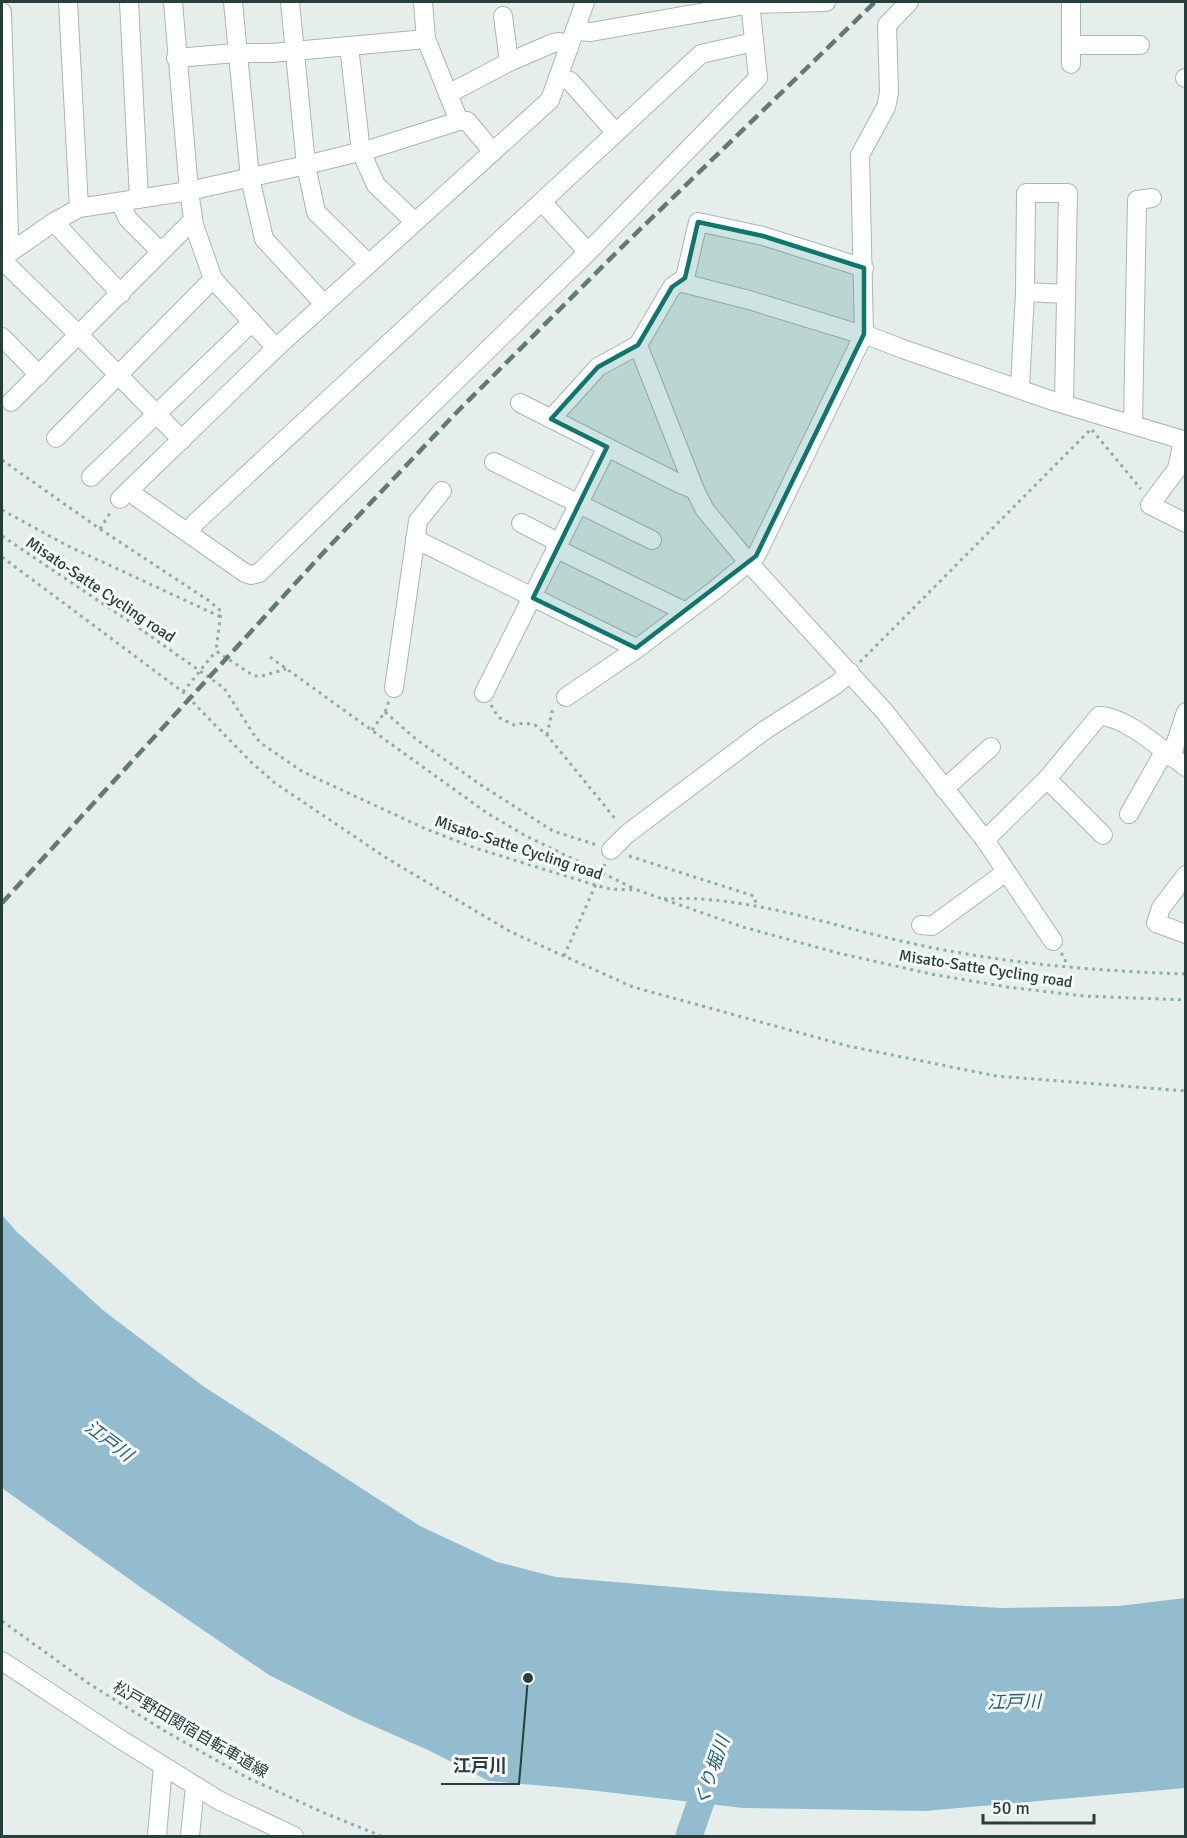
<svg xmlns="http://www.w3.org/2000/svg" width="1187" height="1838" viewBox="0 0 1187 1838" font-family="Signika,'Noto Sans JP',sans-serif">
<style>
.water{fill:#93bdce}
.lines{fill:none;stroke-linecap:round;stroke-linejoin:round}
.river{stroke:#93bdce;stroke-width:27}
.minor-casing{stroke:#a9b6b4;stroke-width:20}
.path{stroke:#89afa8;stroke-width:3;stroke-dasharray:3 4.5;stroke-linecap:butt}
.minor{stroke:#fff;stroke-width:18}
.rail{stroke:#617a77;stroke-width:4.5;stroke-dasharray:12 6;stroke-linecap:butt}
.marked{fill:#0f766e;fill-opacity:0.2;stroke:#0f766e;stroke-width:4.5;stroke-linejoin:round}
.labels{text-anchor:middle;stroke-width:6;stroke-linejoin:round;paint-order:stroke}
.street-label{font-size:16px;fill:#263f3c;stroke:#f7faf9}
.water-label{font-size:18px;font-style:italic;fill:#245e77;stroke:#f7faf9}
.leader{fill:none;stroke:#263f3c;stroke-width:2}
.callout-dot{fill:#263f3c;stroke:#f7faf9;stroke-width:2}
.callout-label{font-size:18px;text-anchor:middle;font-weight:bold;fill:#263f3c;stroke:#f7faf9;stroke-width:6;stroke-linejoin:round;paint-order:stroke}
</style>
<rect width="100%" height="100%" fill="#e6eeec"/>
<path class="water" d="M2,1215L17,1232L104,1311L203,1386L420,1526L497,1562L556,1577L721,1591L1001,1608L1119,1606L1185,1598V1788L925,1811L743,1808L580,1789L489,1781L428,1750L353,1717L269,1675L143,1589L2,1488Z"/>
<g class="lines">
<path class="river" d="M689,1836L712,1770"/>
<defs>
<g id="minor">
<path d="M68,2L79,208"/>
<path d="M129,2L139,199"/>
<path d="M173,2L189,191L194,225L213,279L276,348"/>
<path d="M233,2L250,178L264,239L324,304"/>
<path d="M290,2L306,165L316,212L369,264"/>
<path d="M423,2L426,39"/>
<path d="M2,12L9,237L15,248"/>
<path d="M503,16L509,62"/>
<path d="M575,31L591,32L751,4L826,2"/>
<path d="M1071,45H1140"/>
<path d="M349,46L361,152L376,185L415,222"/>
<path d="M176,58L236,53H272L426,39L459,121"/>
<path d="M1071,64V2"/>
<path d="M559,78L570,81L616,133"/>
<path d="M1185,78H1186"/>
<path d="M448,94L509,62L553,43L560,42L569,48"/>
<path d="M120,202L128,219L161,252"/>
<path d="M542,202L588,252"/>
<path d="M54,222L121,294"/>
<path d="M2,258L54,222L79,208L189,191L306,165L371,149L459,121H467L493,152"/>
<path d="M2,260L79,335L182,440"/>
<path d="M679,282L749,300L863,335"/>
<path d="M1025,292L1066,294"/>
<path d="M864,334L903,349L1053,401L1186,441"/>
<path d="M2,337L39,375"/>
<path d="M638,345L695,490L705,510L749,563L885,712L985,840L1053,941"/>
<path d="M1020,388L1025,292L1026,193H1068L1064,403"/>
<path d="M11,402L193,220"/>
<path d="M520,403L680,484L695,490"/>
<path d="M551,419L598,367L638,345L672,287L685,278L698,222L763,236L864,268"/>
<path d="M1133,424L1137,200L1152,198"/>
<path d="M56,438L213,279"/>
<path d="M1183,441L1177,469L1150,505L1186,523"/>
<path d="M494,462L652,540"/>
<path d="M91,477L252,322"/>
<path d="M130,489L138,498L245,573L251,575L259,573L588,252L758,78L750,2"/>
<path d="M120,499L276,348L550,100L585,2"/>
<path d="M521,523L558,542"/>
<path d="M189,533L195,523L701,54L754,42"/>
<path d="M415,539L636,648"/>
<path d="M555,548L686,612"/>
<path d="M394,688L418,521L442,491"/>
<path d="M484,693L607,447"/>
<path d="M566,697L635,650L715,590L756,556L864,334L860,155L886,107L889,93L887,25L909,2"/>
<path d="M1171,757L1186,712"/>
<path d="M1047,779L1103,835"/>
<path d="M944,789L991,747"/>
<path d="M1129,814L1164,752"/>
<path d="M985,840L1047,779L1099,716C1126,716 1163,751 1186,767"/>
<path d="M611,850L627,834L765,730L837,684L850,672"/>
<path d="M1186,875L1161,908L1156,923L1186,934"/>
<path d="M921,925L932,926L1006,872"/>
<path d="M2,1661L120,1739L220,1801L294,1836"/>
<path d="M157,1836L163,1766"/>
<path d="M190,1836L195,1786"/>
</g>
</defs>
<use href="#minor" class="minor-casing"/>
<g class="path">
<path d="M1092,430L1141,489"/>
<path d="M2,460L100,529L208,600L221,611L216,651L254,676H262L286,669"/>
<path d="M2,510L68,546L221,617"/>
<path d="M100,529L112,510"/>
<path d="M2,536L139,628L224,688L256,738L265,746L303,772L426,829L475,848L595,885L610,889L637,890L743,927L838,953L931,974L1007,987L1084,996L1186,1000"/>
<path d="M2,557L183,692L251,762L275,783L388,859L511,932L564,956L633,987L848,1046L996,1076L1186,1091"/>
<path d="M270,657L487,813L526,836L635,889"/>
<path d="M860,662L1092,428"/>
<path d="M183,692L216,651"/>
<path d="M491,705L498,717L514,725L524,723L535,725L547,735L617,821"/>
<path d="M385,712L417,740L481,785L553,831L597,845"/>
<path d="M372,730L385,712L389,701"/>
<path d="M547,735L553,707"/>
<path d="M629,856L754,896L757,907"/>
<path d="M664,899C745,894 831,926 910,943C1000,963 1093,971 1186,974"/>
<path d="M1061,953L1065,958L1066,966"/>
<path d="M564,956L605,864"/>
<path d="M2,1621L88,1683L163,1730L244,1776L322,1812L381,1836"/>
</g>
<use href="#minor" class="minor"/>
<path class="rail" d="M2,903L324,552L455,414L627,242L875,2"/>
</g>
<path class="marked" d="M698,222L763,236L864,268V334L756,556L636,648L533,598L607,447L551,419L598,367L638,345L672,287L685,278Z"/>
<g class="labels">
<g class="street-label">
<text transform="translate(101 589) rotate(34)" y="6">Misato-Satte Cycling road</text>
<text transform="translate(519 847) rotate(18)" y="6">Misato-Satte Cycling road</text>
<text transform="translate(986 968) rotate(9)" y="6">Misato-Satte Cycling road</text>
<text transform="translate(191 1729) rotate(30)" y="6">松戸野田関宿自転車道線</text>
</g>
<g class="water-label">
<text transform="translate(109 1441) rotate(37)" y="6">江戸川</text>
<text transform="translate(1014 1702) rotate(-1)" y="6">江戸川</text>
<text transform="translate(712 1771) rotate(-71)" y="6">くり堀川</text>
</g>
</g>
<path class="leader" d="M528 1678L519 1784H441"/>
<circle class="callout-dot" cx="528" cy="1678" r="6"/>
<g class="callout-label">
<text x="480" y="1772">江戸川</text>
</g>
<rect width="1187" height="1838" fill="none" stroke="#263f3c" stroke-width="6"/>
<path d="M983 1814v9h111v-9" fill="none" stroke="#263f3c" stroke-width="3"/>
<text x="992" y="1814" font-size="18" fill="#263f3c" stroke="#f7faf9" stroke-width="4.5" paint-order="stroke">50 m</text>
</svg>
